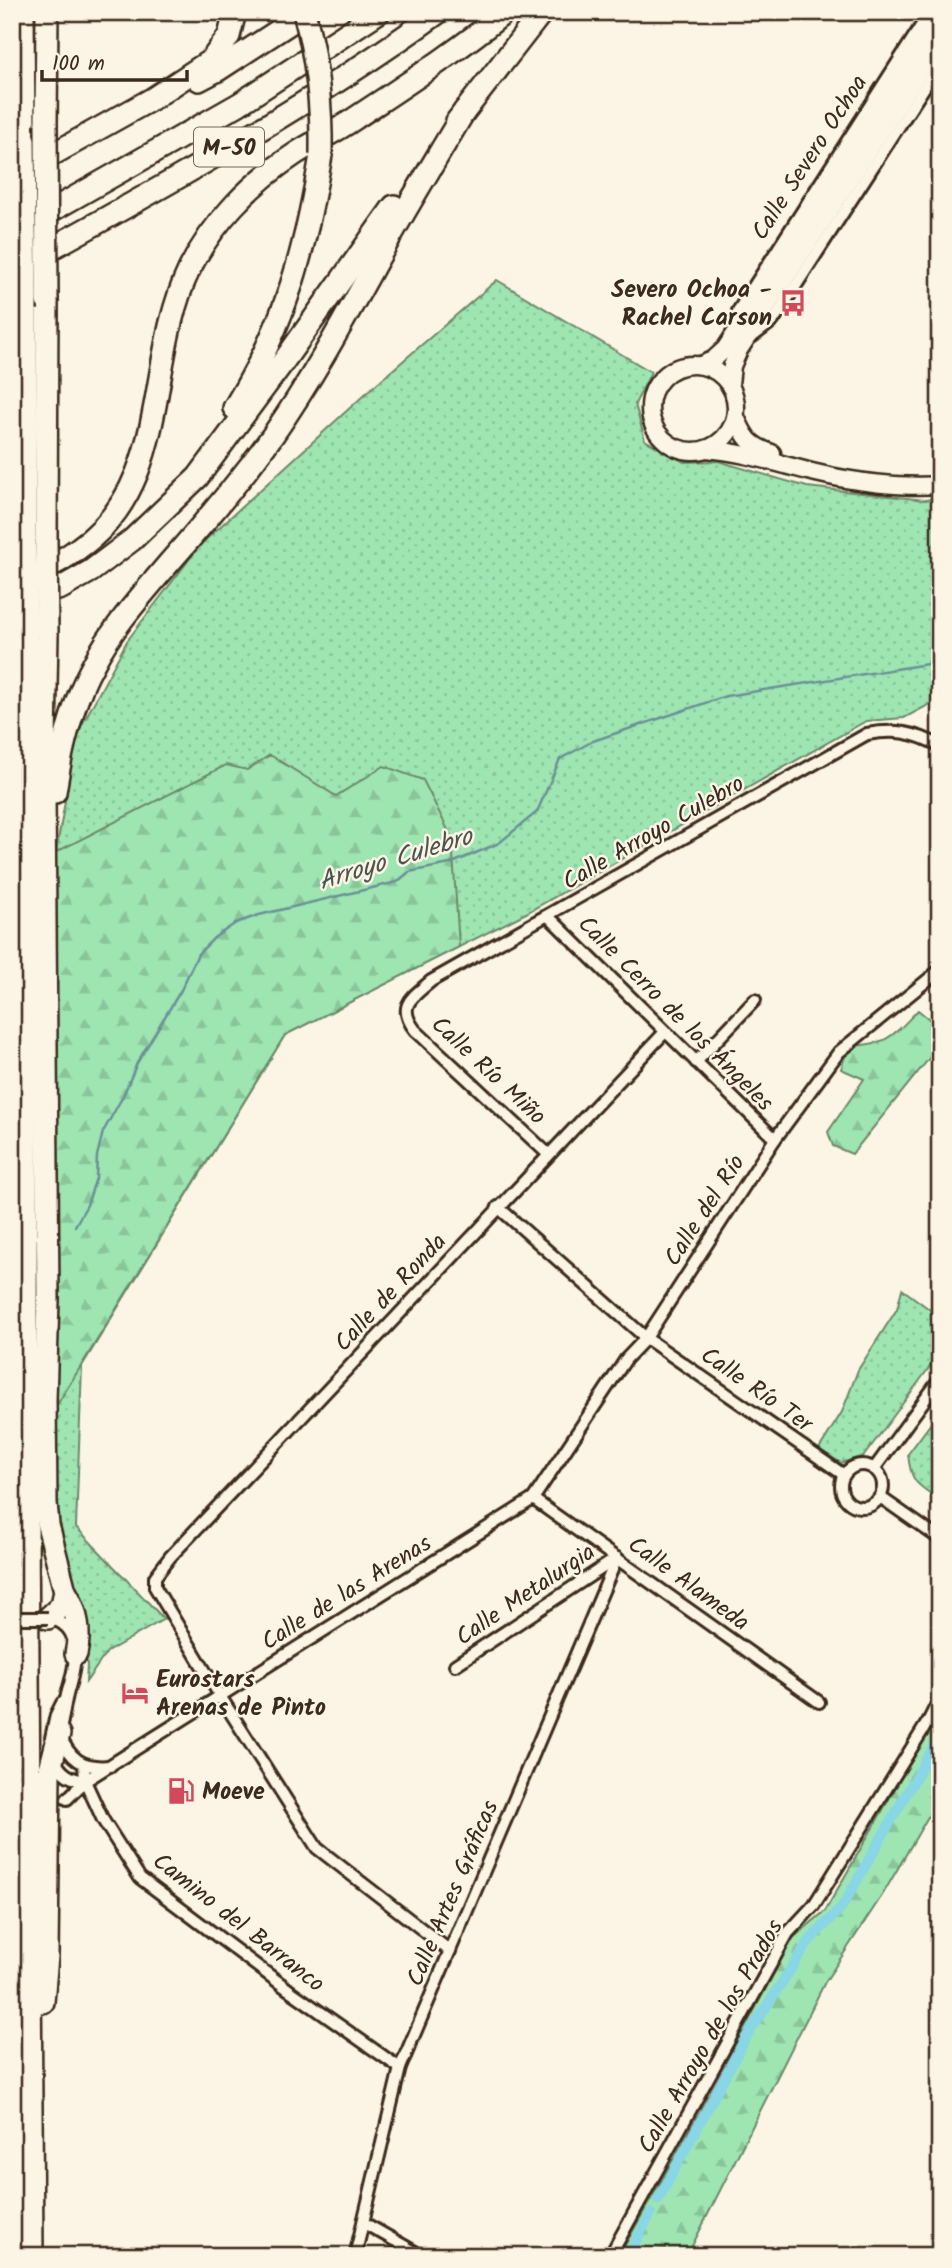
<svg xmlns="http://www.w3.org/2000/svg" width="952" height="2268" viewBox="0 0 952 2268" font-family="Kalam,sans-serif">
<style>
.grass{fill:url(#grass-dots);stroke:#6c8868;stroke-width:2}
.forest{fill:url(#forest-firs);stroke:#6c8868;stroke-width:2}
.lines{fill:none;stroke-linecap:round;stroke-linejoin:round}
.stream{stroke:#699196;stroke-width:2.5}
.canal{stroke:#88d6e6;stroke-width:10}
.street-casing{stroke:#3b2a1e;stroke-width:16}
.secondary-casing{stroke:#3b2a1e;stroke-width:21}
.highway-casing{stroke:#3b2a1e;stroke-width:26}
.street{stroke:#fcf5e5;stroke-width:10}
.secondary{stroke:#fcf5e5;stroke-width:16}
.highway{stroke:#fcf5e5;stroke-width:21}
.street-bridge-casing{stroke:#3b2a1e;stroke-width:16;stroke-linecap:butt}
.highway-bridge-casing{stroke:#3b2a1e;stroke-width:26;stroke-linecap:butt}
.street-bridge{stroke:#fcf5e5;stroke-width:10}
.highway-bridge{stroke:#fcf5e5;stroke-width:21}
.labels{text-anchor:middle;stroke-width:5;stroke-linejoin:round;paint-order:stroke}
.shield{fill:#fcf5e5;stroke:#75675a;stroke-width:2}
.shield-label{font-size:23px;font-weight:bold;fill:#3b2a1e}
.street-label{font-size:24px;fill:#3b2a1e;stroke:#fcf5e5}
.poi-label{font-size:24px;font-weight:bold;fill:#3b2a1e;stroke:#fcf5e5;text-anchor:start}
.water-label{font-size:26px;font-style:italic;fill:#4e5550;stroke:#fcf5e5}
</style>
<defs>
<pattern id="grass-dots" width="8" height="8" patternUnits="userSpaceOnUse" patternTransform="scale(1.75)"><rect width="8" height="8" fill="#9ee5b2"/><path d="M2 2h.1M6 6h.1" fill="none" stroke="#89c599" stroke-width="1.8" stroke-linecap="round"/></pattern>
<pattern id="forest-firs" width="22" height="20" patternUnits="userSpaceOnUse" patternTransform="scale(1.75)"><rect width="22" height="20" fill="#9ee5b2"/><path d="M5 1l3.5 6h-7zM16 11l3.5 6h-7z" fill="#89c599"/></pattern>
</defs>
<rect width="100%" height="100%" fill="#fcf5e5"/>
<filter id="ink" filterUnits="userSpaceOnUse"><feTurbulence type="fractalNoise" baseFrequency=".0143" numOctaves="2"/><feDisplacementMap in="SourceGraphic" scale="14" xChannelSelector="R" yChannelSelector="G"/><feConvolveMatrix kernelMatrix="1 2 1 2 8 2 1 2 1" color-interpolation-filters="sRGB"/></filter>
<g filter="url(#ink)">
<g class="grass">
<path d="M497,280L651,372L635,404L645,440L684,462L718,461L807,487L925,500L940,498V699L904,718L866,721L526,913L285,1035L82,1366L76,1527L164,1619L107,1652L86,1682L87,1665L77,1601L53,1530L57,1109L56,852L77,734L127,641L201,544L375,385Z"/>
<path d="M902,1289L940,1317V1353L864,1456L841,1463L819,1449L842,1412L858,1370L897,1309Z"/>
<path d="M940,1411V1500C917,1484 911,1484 908,1454Z"/>
</g>
<g class="forest">
<path d="M270,755L336,796L384,766L423,780L452,838L459,947L285,1035L52,1413L56,852L226,765L247,770Z"/>
<path d="M918,1010L940,1028V1045L852,1154L833,1146L828,1132L864,1079L841,1069L848,1046C888,1044 891,1038 918,1010Z"/>
<path d="M940,1710V1796L883,1894L825,1982L687,2256H619L716,2083L792,1939L825,1911Z"/>
</g>
<g class="lines">
<path class="stream" d="M75,1226L87,1205L96,1178L97,1156L103,1132L123,1096L137,1063L181,990L198,954L215,937L236,923L259,915L397,882L409,872L450,864L499,843L537,812L560,759L593,741L726,696L940,662"/>
<g class="canal">
<path d="M658,2200L745,2039L810,1940L842,1907L940,1735"/>
<path d="M628,2256L651,2213"/>
</g>
<defs>
<g id="street">
<path d="M737,328L738,311L930,12"/>
<path d="M752,337L773,321L940,63"/>
<path d="M548,916L775,1139"/>
<path d="M696,1062L755,1000"/>
<path d="M548,1154L415,1030C396,1005 413,997 431,981L867,734C895,729 914,732 940,746"/>
<path d="M498,1207L646,1338L844,1475"/>
<circle cx="862" cy="1486" r="21"/>
<path d="M874,1469L940,1379"/>
<path d="M880,1497L940,1539"/>
<path d="M533,1499L819,1702"/>
<path d="M48,1618C85,1625 76,1664 68,1691C64,1705 63,1720 59,1734C70,1759 82,1769 110,1766"/>
<path d="M455,1665L617,1558"/>
<path d="M51,1738L56,1715L62,1703"/>
<path d="M55,1760C61,1774 71,1779 85,1781"/>
<path d="M84,1764L85,1781L103,1820L140,1878L289,1990L400,2068"/>
<path d="M67,1799L85,1781L533,1499L626,1359L646,1338L775,1139L839,1052L940,970"/>
<path d="M450,1951L317,1848L220,1696L155,1587V1577L170,1557L665,1032"/>
<path d="M364,2223L422,2256"/>
<path d="M355,2256L400,2068L617,1558"/>
<path d="M610,2256L788,1933L814,1905L929,1720L940,1698"/>
</g>
<g id="secondary">
<circle cx="693" cy="408" r="43"/>
<path d="M701,365L713,360L725,349L940,17"/>
<path d="M730,384L732,366L739,350L940,40"/>
<path d="M736,417C745,438 750,446 772,453"/>
<path d="M706,449C744,452 779,464 816,473C853,482 902,488 940,485"/>
</g>
<g id="highway">
<path d="M23,12L24,140"/>
<path d="M199,80L218,70L307,12"/>
<path d="M457,121L542,12"/>
<path d="M46,124L47,12"/>
<path d="M12,177L152,99L211,60L229,36L235,12"/>
<path d="M12,233L239,104L379,12"/>
<path d="M12,270C158,190 305,109 439,12"/>
<path d="M234,408C286,323 305,252 321,155"/>
<path d="M46,540L47,301"/>
<path d="M25,542L26,310"/>
<path d="M12,579C36,575 60,562 79,548C172,483 145,362 189,270C212,223 251,183 295,154C314,142 335,132 354,119C405,85 458,51 505,12"/>
<path d="M12,604L61,588L91,571L132,540L198,477L281,365L394,206"/>
<path d="M47,634L44,793L48,1300L45,1400L46,1503L48,1525L65,1591L62,1605L48,1618"/>
<path d="M27,639L26,1371L32,2256"/>
<path d="M55,792C61,751 73,701 93,665C112,628 142,595 169,563C205,522 241,480 273,435C315,375 349,311 384,248C410,201 438,156 465,110"/>
<path d="M65,1591C77,1609 81,1632 76,1654"/>
<path d="M43,2002L47,1956L49,1773L59,1734"/>
<path d="M12,2034L14,2256"/>
</g>
</defs>
<use href="#street" class="street-casing"/>
<use href="#secondary" class="secondary-casing"/>
<use href="#highway" class="highway-casing"/>
<use href="#street" class="street"/>
<use href="#secondary" class="secondary"/>
<use href="#highway" class="highway"/>
<defs>
<path id="street-bridge" d="M12,1618H48"/>
<g id="highway-bridge">
<path d="M304,12C317,60 322,106 321,155"/>
<path d="M46,124L47,301"/>
<path d="M24,140L26,310"/>
<path d="M46,540L47,634"/>
<path d="M25,542L27,639"/>
</g>
</defs>
<use href="#street-bridge" class="street-bridge-casing"/>
<use href="#highway-bridge" class="highway-bridge-casing"/>
<use href="#street-bridge" class="street-bridge"/>
<use href="#highway-bridge" class="highway-bridge"/>
</g>
</g>
<defs>
<symbol id="bus-bare" viewBox="-9 -9 18 18"><path d="M-5-6H5V4H4V6H2V4H-2V6H-4V4H-5ZM-3.5-4V0h7V-4ZM-3.5 1.2v1.5H-2V1.2ZM2 1.2v1.5H3.5V1.2Z" fill="#d1495b" stroke="#fcf5e5" stroke-width="2.5" paint-order="stroke"/></symbol>
<symbol id="hotel-bare" viewBox="-9 -9 18 18"><path d="M-6-4.5h1.5V1H6V5H4.5V3h-9V5H-6ZM-4 0a1.8 1.8 0 1 1 3.6 0ZM.5 0V-2.5h3Q6-2.5 6 0Z" fill="#d1495b" stroke="#fcf5e5" stroke-width="2.5" paint-order="stroke"/></symbol>
<symbol id="fuel-bare" viewBox="-9 -9 18 18"><path d="M-5.5-6h7V0h2V4h1.3V-2.5L3-4.5l.8-.8L6-3V5H2.5V1h-1V6h-7ZM-4.2-4.7v3.2H.2V-4.7Z" fill="#d1495b" stroke="#fcf5e5" stroke-width="2.5" paint-order="stroke"/></symbol>
</defs>
<g fill-rule="evenodd">
<use href="#bus-bare" x="774" y="284" width="38" height="38"/>
<use href="#hotel-bare" x="116" y="1674" width="38" height="38"/>
<use href="#fuel-bare" x="162" y="1772" width="38" height="38"/>
</g>
<g class="labels">
<rect class="shield" x="194" y="127.5" width="70" height="39" rx="5"/>
<g class="shield-label">
<text x="229" y="155">M-50</text>
</g>
<g class="street-label">
<text transform="translate(809 157) rotate(-57)" y="8">Calle Severo Ochoa</text>
<text transform="translate(653 832) rotate(-30)" y="8">Calle Arroyo Culebro</text>
<text transform="translate(676 1013) rotate(45)" y="8">Calle Cerro de los Ángeles</text>
<text transform="translate(489 1070) rotate(43)" y="8">Calle Río Miño</text>
<text transform="translate(704 1210) rotate(-57)" y="8">Calle del Río</text>
<text transform="translate(390 1292) rotate(-47)" y="8">Calle de Ronda</text>
<text transform="translate(757 1389) rotate(35)" y="8">Calle Río Ter</text>
<text transform="translate(689 1583) rotate(36)" y="8">Calle Alameda</text>
<text transform="translate(346 1592) rotate(-32)" y="8">Calle de las Arenas</text>
<text transform="translate(525 1594) rotate(-34)" y="8">Calle Metalurgia</text>
<text transform="translate(452 1893) rotate(-67)" y="8">Calle Artes Gráficas</text>
<text transform="translate(239 1922) rotate(38)" y="8">Camino del Barranco</text>
<text transform="translate(710 2036) rotate(-60)" y="8">Calle Arroyo de los Prados</text>
</g>
<g class="poi-label">
<text x="772" y="297" text-anchor="end">Severo Ochoa -<tspan x="772" dy="28">Rachel Carson</tspan></text>
<text x="156" y="1687">Eurostars<tspan x="156" dy="28">Arenas de Pinto</tspan></text>
<text x="202" y="1799">Moeve</text>
</g>
<g class="water-label">
<text transform="translate(395 858) rotate(-17)" y="9">Arroyo Culebro</text>
</g>
</g>
<rect width="952" height="2268" fill="none" stroke="#fcf5e5" stroke-width="42"/>
<rect x="21" y="21" width="910" height="2226" fill="none" stroke="#3b2a1e" stroke-width="2.5" filter="url(#ink)"/>
<path d="M42 70v10h145v-10" fill="none" stroke="#3b2a1e" stroke-width="3.5"/>
<text x="52" y="70" font-size="21" fill="#3b2a1e" stroke="#fcf5e5" stroke-width="5" paint-order="stroke">100 m</text>
</svg>
